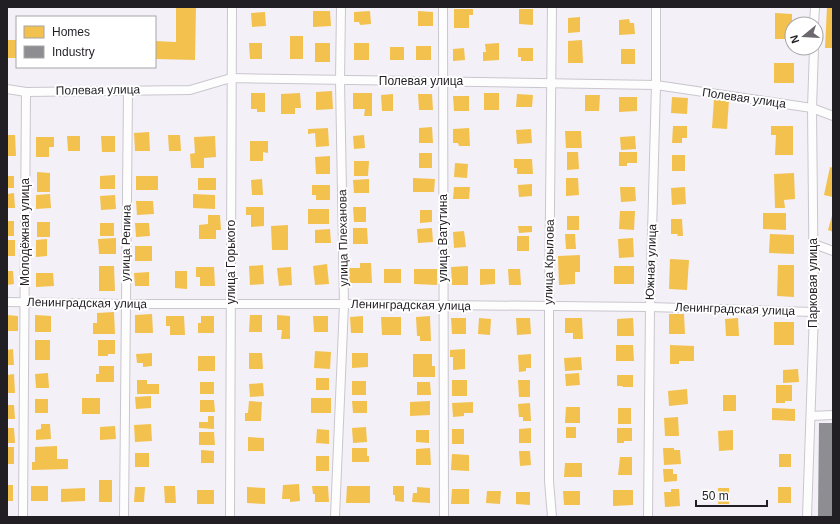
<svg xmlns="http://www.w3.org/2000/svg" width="840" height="524" viewBox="0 0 840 524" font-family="Helvetica,sans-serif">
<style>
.homes{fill:#f2c14e}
.industry{fill:#8d8d92}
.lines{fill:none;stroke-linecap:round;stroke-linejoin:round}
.minor-casing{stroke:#cac6cd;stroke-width:10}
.minor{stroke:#fdfdfe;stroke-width:8}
.labels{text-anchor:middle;stroke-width:4;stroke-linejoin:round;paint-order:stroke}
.street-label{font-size:12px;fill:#221f24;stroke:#fff}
</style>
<rect width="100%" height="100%" fill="#f4f0f8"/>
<g class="homes">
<path d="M176,7H196L195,60L155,59V41L176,42Z"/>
<path d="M827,7H833V48H825Z"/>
<path d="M454,9H473V15H469V28H454Z"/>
<path d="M519,9H533V25L519,24Z"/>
<path d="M313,11H330L331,26L313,27Z"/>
<path d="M370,11L371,24L360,25L359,22H354V12Z"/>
<path d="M418,11L433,12V26H418Z"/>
<path d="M265,12L266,26L252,27L251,13Z"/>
<path d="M775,13L792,14V39H775Z"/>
<path d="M580,17V32L568,33V18Z"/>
<path d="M629,19L630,23H634L635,34L619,35V20Z"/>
<rect x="290" y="36" width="13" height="23"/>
<rect x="7" y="40" width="10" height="18"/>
<path d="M582,40L583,63H568V41Z"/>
<path d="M249,43H262V59H250Z"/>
<rect x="315" y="43" width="15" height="19"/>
<rect x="354" y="43" width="15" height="17"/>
<path d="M499,43V60L483,61V52H486L485,44Z"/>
<rect x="416" y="46" width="15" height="14"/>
<rect x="390" y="47" width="14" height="13"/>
<path d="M464,48L465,60L453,61V49Z"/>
<path d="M518,48H533V61H521V57H518Z"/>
<rect x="621" y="49" width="14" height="15"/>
<rect x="774" y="63" width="20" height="20"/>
<path d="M332,91L333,109L316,110V92Z"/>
<path d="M251,93H265V112H257V109H251Z"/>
<path d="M300,93L301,108H295V114H281V94Z"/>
<path d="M353,93H372V116H364L365,109H353Z"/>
<rect x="484" y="93" width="15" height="17"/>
<path d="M393,94V111H382L381,95Z"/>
<path d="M418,94H432L433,110H419Z"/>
<path d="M517,94L533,95L532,107H516Z"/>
<path d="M585,95H600L599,111H585Z"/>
<path d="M453,96H469V111H454Z"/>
<path d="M619,97H637V111L619,112Z"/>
<path d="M672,97L688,98L687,114L671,113Z"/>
<path d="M714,99L729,100L727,129L712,128Z"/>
<path d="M673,126H687V138H682V143H672Z"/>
<path d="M771,126H793V155H775L776,135H771Z"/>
<path d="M432,127L433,143H419V128Z"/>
<path d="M328,128L329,146L316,147L315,133L308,134V129Z"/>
<path d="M469,128L470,146H459L458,143H453V129Z"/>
<path d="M531,129L532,143L517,144L516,130Z"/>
<path d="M565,131H581L582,148H566Z"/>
<path d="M149,132L150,151H135L134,133Z"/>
<path d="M7,135H15L16,156H7Z"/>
<path d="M168,135H180L181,151H169Z"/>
<path d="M364,135L365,148L354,149L353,136Z"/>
<path d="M67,136H80V151H68Z"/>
<path d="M101,136H115V152H102Z"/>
<path d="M215,136L216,157L204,158V168H191L190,154L195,153L194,137Z"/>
<path d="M635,136L636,149L621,150L620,137Z"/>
<path d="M36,137H54V147H49V157H36Z"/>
<path d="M250,141H268V153L263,152V161H250Z"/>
<path d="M567,152H578L579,169L567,170Z"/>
<path d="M619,152H637V163H627V166H619Z"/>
<rect x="419" y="153" width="13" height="15"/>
<rect x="672" y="155" width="13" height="16"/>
<path d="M330,156V174H316L315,157Z"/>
<path d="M514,159H532L533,174H517V168H514Z"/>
<path d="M354,161H369L368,176H354Z"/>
<path d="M455,163L468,164L467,178L454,177Z"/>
<path d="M830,167L833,168V197L824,195Z"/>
<path d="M37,172L50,173V192H37Z"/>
<path d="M794,173L795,199L784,200L785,208H775L774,174Z"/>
<path d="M115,175V189H100V176Z"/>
<rect x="7" y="176" width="7" height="12"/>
<rect x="136" y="176" width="22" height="14"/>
<rect x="198" y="178" width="18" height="12"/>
<path d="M413,178L435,179L434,192H413Z"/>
<path d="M566,178H578L579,195L566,196Z"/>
<path d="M262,179L263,195H252L251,180Z"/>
<path d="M369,179V193H354L353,180Z"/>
<path d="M532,184V196L519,197L518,185Z"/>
<path d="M312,185H330V200H316V195H312Z"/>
<path d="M454,187H470L469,199H453Z"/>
<path d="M620,187H635L636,201L621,202Z"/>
<path d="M685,187L686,204L672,205L671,188Z"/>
<path d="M14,193L15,208H7V194Z"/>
<path d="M50,194L51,208L36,209V195Z"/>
<path d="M193,194L215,195V209L193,208Z"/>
<path d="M115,195L116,209L101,210L100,196Z"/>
<path d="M136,201H153L154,214L137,215Z"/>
<path d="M246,207H264V226L251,227V215H246Z"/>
<path d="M353,207H366V222H354Z"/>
<rect x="308" y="209" width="21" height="15"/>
<path d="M420,210H432V222L420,223Z"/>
<path d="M620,211H635L634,230L619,229Z"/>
<path d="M833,212V232L828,230Z"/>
<path d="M763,213H786V230L763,229Z"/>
<path d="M208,215H220L221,230H216V239H199V225L208,224Z"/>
<rect x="567" y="216" width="12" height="14"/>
<path d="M671,219H682L683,236H677L678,234H671Z"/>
<rect x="7" y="221" width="7" height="15"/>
<rect x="37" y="222" width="13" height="15"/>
<rect x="100" y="223" width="14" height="13"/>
<path d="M135,223H149L150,236L136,237Z"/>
<path d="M288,225V250H272L271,226Z"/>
<path d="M518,226H532V232L519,233Z"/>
<path d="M353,228H367L368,244H353Z"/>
<path d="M432,228L433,242L418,243L417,229Z"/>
<path d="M330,229L331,243H315V230Z"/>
<path d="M464,231L466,247L454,248L453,232Z"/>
<path d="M565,234H575L576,249H566Z"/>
<path d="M770,234L794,235V254L769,253Z"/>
<rect x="517" y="236" width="12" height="15"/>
<path d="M116,238V254H99L98,239Z"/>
<path d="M633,238L634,257L619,258L618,239Z"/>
<path d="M47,239V256L36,257V240Z"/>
<rect x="7" y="240" width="8" height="16"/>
<rect x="135" y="246" width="17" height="15"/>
<path d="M580,255V272H575V284L559,285L558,256Z"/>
<path d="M670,259L689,260L687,290L669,289Z"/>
<path d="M360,263H371L372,283H347V268H360Z"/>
<path d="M327,264L329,284L315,285L313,266Z"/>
<path d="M263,265L264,284L250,285L249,266Z"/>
<path d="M778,265H794V297L777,296Z"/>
<path d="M99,266H114L115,291H99Z"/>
<path d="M468,266V285H452L451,267Z"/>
<rect x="614" y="266" width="20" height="18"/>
<path d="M196,267H214L215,286H200V277H196Z"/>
<path d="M291,267L292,285L279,286L277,268Z"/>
<rect x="384" y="269" width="17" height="14"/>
<path d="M414,269H437V285L414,284Z"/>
<path d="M480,269H495V284L480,285Z"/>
<path d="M508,269H520L521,285H509Z"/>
<path d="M7,271H13L14,284L7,285Z"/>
<path d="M175,271H187V289L175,288Z"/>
<path d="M149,272V286H135L134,273Z"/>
<path d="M36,273H53L54,286L36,287Z"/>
<path d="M114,312L115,334H93V323H97V313Z"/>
<path d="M152,314L153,333H135V315Z"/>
<path d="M669,314H684L685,334H669Z"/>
<path d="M7,315L18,316V331H7Z"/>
<path d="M35,315L51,316V332H35Z"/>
<path d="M250,315H262V332H249Z"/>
<path d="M277,315L290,316V339H281L282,330H277Z"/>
<path d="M166,316H184L185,335H170V326H166Z"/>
<path d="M201,316H214V333H198V323H201Z"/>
<path d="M313,316H328V332H314Z"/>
<path d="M363,316V333H351L350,317Z"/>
<path d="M430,316L431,341H420V336H417L416,317Z"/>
<path d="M381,317H401V335H382Z"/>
<path d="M451,318H466V334H452Z"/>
<path d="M479,318L491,319L490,335L478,334Z"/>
<path d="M516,318H530L531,334L517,335Z"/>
<path d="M565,318H582L583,339H573V333H565Z"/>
<path d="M633,318L634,336H617V319Z"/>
<path d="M738,318L739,336H726L725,319Z"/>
<rect x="774" y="322" width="20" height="23"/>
<rect x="35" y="340" width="15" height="20"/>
<path d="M98,340H115V354H108V356H98Z"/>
<path d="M616,345H633L634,361H616Z"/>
<path d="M670,345L694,346V361H679V364H670Z"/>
<path d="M13,349L14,365H7V350Z"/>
<path d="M465,349V369L453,370V357H450V350Z"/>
<path d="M315,351L331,352L330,369L314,368Z"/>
<path d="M152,353V366L143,367V363H137L136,354Z"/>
<path d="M249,353H262L263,369H249Z"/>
<path d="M352,353H368V367L352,368Z"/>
<path d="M413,354H432V366H435V377H413Z"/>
<path d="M531,354V368H526V371L519,372L518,355Z"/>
<rect x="198" y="356" width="17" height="15"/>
<path d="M581,357L582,370L565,371L564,358Z"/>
<path d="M99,366H114V382H96V374H99Z"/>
<path d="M798,369L799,382L783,383V370Z"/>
<path d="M48,373L49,388H36L35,374Z"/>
<path d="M579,373L580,385L566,386L565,374Z"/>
<path d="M14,374L15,393H7V375Z"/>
<path d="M617,375H633V387H623L622,386H617Z"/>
<rect x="316" y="378" width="13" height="12"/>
<path d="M137,380H147V384H159V394H137Z"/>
<rect x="452" y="380" width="15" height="16"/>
<path d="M518,380H530V397H519Z"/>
<rect x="352" y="381" width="14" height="14"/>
<rect x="200" y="382" width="14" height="12"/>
<path d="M417,382H430L431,395H417Z"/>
<path d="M263,383L264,396L250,397L249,384Z"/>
<path d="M776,385H792V401H785V403H776Z"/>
<path d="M687,389L688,404L669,406L668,391Z"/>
<rect x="723" y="395" width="13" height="16"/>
<path d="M151,396V408L136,409L135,397Z"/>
<rect x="82" y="398" width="18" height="16"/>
<rect x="311" y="398" width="20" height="15"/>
<rect x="35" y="399" width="13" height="14"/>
<path d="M200,400H214L215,412H200Z"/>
<path d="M249,401L262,402L261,421H245V413H248Z"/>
<path d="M352,401H367V413H353Z"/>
<path d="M430,401V415L410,416V402Z"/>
<path d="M473,402V413H464V416L453,417L452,403Z"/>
<path d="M530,403L531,421H523V417H519L518,404Z"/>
<path d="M7,405H14L15,419H7Z"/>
<path d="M566,407H580V423H565Z"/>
<rect x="618" y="408" width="13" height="16"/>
<path d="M772,408L795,409V421L772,420Z"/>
<path d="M208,416H214V429L199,428V422H208Z"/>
<path d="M678,417L679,436H665L664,418Z"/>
<path d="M41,424H50L51,439L36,440V430L41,429Z"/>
<path d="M151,424L152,441L135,442L134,425Z"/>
<path d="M115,426L116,439L100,440V427Z"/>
<path d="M366,427L367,442L353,443L352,428Z"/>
<rect x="566" y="427" width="10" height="11"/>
<path d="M7,428H14L15,443H7Z"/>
<path d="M531,428V443H519V429Z"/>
<path d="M617,428H632V441H624V443H617Z"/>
<path d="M317,429L329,430V444L316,443Z"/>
<rect x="452" y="429" width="12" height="15"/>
<path d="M416,430H429V443L416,442Z"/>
<path d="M733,430V450L719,451L718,431Z"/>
<path d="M199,432H214L215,445H199Z"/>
<path d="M248,437L264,438V451H248Z"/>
<path d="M57,446V459H68V469L32,470V462H35V447Z"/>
<rect x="7" y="447" width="7" height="17"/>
<path d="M352,448H367V456H369V462H352Z"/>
<path d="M430,448L431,465H416V449Z"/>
<path d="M663,448H674V450H680L681,464L664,465Z"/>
<path d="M201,450L214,451V463H201Z"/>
<path d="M519,451H530L531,465L520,466Z"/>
<rect x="135" y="453" width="14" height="14"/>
<path d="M452,454L469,455V471L451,470Z"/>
<rect x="779" y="454" width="12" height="13"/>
<rect x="316" y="456" width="13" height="15"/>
<path d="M620,457H632V475H618Z"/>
<path d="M565,463H582V477H564Z"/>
<path d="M663,469H673V474H677V481L664,482Z"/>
<rect x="99" y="480" width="13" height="22"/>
<path d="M299,484L300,501L290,502V499H282L283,485Z"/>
<rect x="7" y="485" width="6" height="16"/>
<rect x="31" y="486" width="17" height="15"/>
<path d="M164,486H175L176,503H165Z"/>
<path d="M312,486H328L329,502H315V494H313Z"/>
<path d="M347,486H370V503H346Z"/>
<path d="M393,486H404V502L395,501V495H393Z"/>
<path d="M135,487H145L144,502H134Z"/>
<path d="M247,487L265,488V504L247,503Z"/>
<path d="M417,487L430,488V503L412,502L413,493H417Z"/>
<rect x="778" y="487" width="13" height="16"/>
<path d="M85,488V501L61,502V489Z"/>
<rect x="718" y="488" width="11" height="16"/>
<path d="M452,489H469V504H451Z"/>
<path d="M671,489H679L680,506L665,507L664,492H671Z"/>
<rect x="197" y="490" width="17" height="14"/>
<path d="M613,490H633V505L613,506Z"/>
<path d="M487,491H501L500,504L486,503Z"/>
<path d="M563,491H580V505H564Z"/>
<path d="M516,492H530V505L516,504Z"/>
</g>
<path class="industry" d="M819,423H833V517H818Z"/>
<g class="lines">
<defs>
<g id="minor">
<path d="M443,7L444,517"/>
<path d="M814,24L815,7"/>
<path d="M7,89L26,92L190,90L231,78L656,85L812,108L833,116"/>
<path d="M814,244L833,251"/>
<path d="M7,302L125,304H344L650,307L814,312"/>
<path d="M811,416L833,415"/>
<path d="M23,517L26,92"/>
<path d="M124,517L128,90"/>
<path d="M230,517L232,7"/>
<path d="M335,517L344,304L340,81L341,7"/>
<path d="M552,517L549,481V307L552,7"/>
<path d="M648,517L650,307L656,85V7"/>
<path d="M807,517L814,312L812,108L814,48"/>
</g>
</defs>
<use href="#minor" class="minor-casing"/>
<use href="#minor" class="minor"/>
</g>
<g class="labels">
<g class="street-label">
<text x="421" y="85">Полевая улица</text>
<text transform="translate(98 90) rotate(-1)" y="4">Полевая улица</text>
<text transform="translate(744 98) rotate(8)" y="4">Полевая улица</text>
<text transform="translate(25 232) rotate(-90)" y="4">Молодёжная улица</text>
<text transform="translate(343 238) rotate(-91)" y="4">улица Плеханова</text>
<text transform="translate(443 238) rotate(-90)" y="4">улица Ватутина</text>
<text transform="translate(126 243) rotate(-89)" y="4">улица Репина</text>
<text transform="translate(231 262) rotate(-90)" y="4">улица Горького</text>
<text transform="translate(549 262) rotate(-89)" y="4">улица Крылова</text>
<text transform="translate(651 262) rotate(-88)" y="4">Южная улица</text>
<text transform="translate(813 283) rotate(-90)" y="4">Парковая улица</text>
<text transform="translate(87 303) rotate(1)" y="4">Ленинградская улица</text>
<text transform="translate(411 305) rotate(1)" y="4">Ленинградская улица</text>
<text transform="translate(735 309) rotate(2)" y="4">Ленинградская улица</text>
</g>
</g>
<rect width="840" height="524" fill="none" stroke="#221f24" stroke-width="16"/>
<rect x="16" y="16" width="140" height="52" fill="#ffffff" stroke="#a7a5a7"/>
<rect x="24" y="26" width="20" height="12" fill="#f2c14e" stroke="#a7a5a7"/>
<text x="52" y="36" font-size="12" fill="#221f24">Homes</text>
<rect x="24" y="46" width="20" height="12" fill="#8d8d92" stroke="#a7a5a7"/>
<text x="52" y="56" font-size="12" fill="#221f24">Industry</text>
<g transform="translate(804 36) rotate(252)"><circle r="19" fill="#ffffff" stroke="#a7a5a7"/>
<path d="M0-3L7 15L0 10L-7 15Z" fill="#6c686e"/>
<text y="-6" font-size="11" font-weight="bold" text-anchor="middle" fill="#221f24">N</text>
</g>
<path d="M696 500v6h71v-6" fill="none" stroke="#221f24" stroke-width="2"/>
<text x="702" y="500" font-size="12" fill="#221f24" stroke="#ffffff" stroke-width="3" paint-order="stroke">50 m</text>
</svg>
